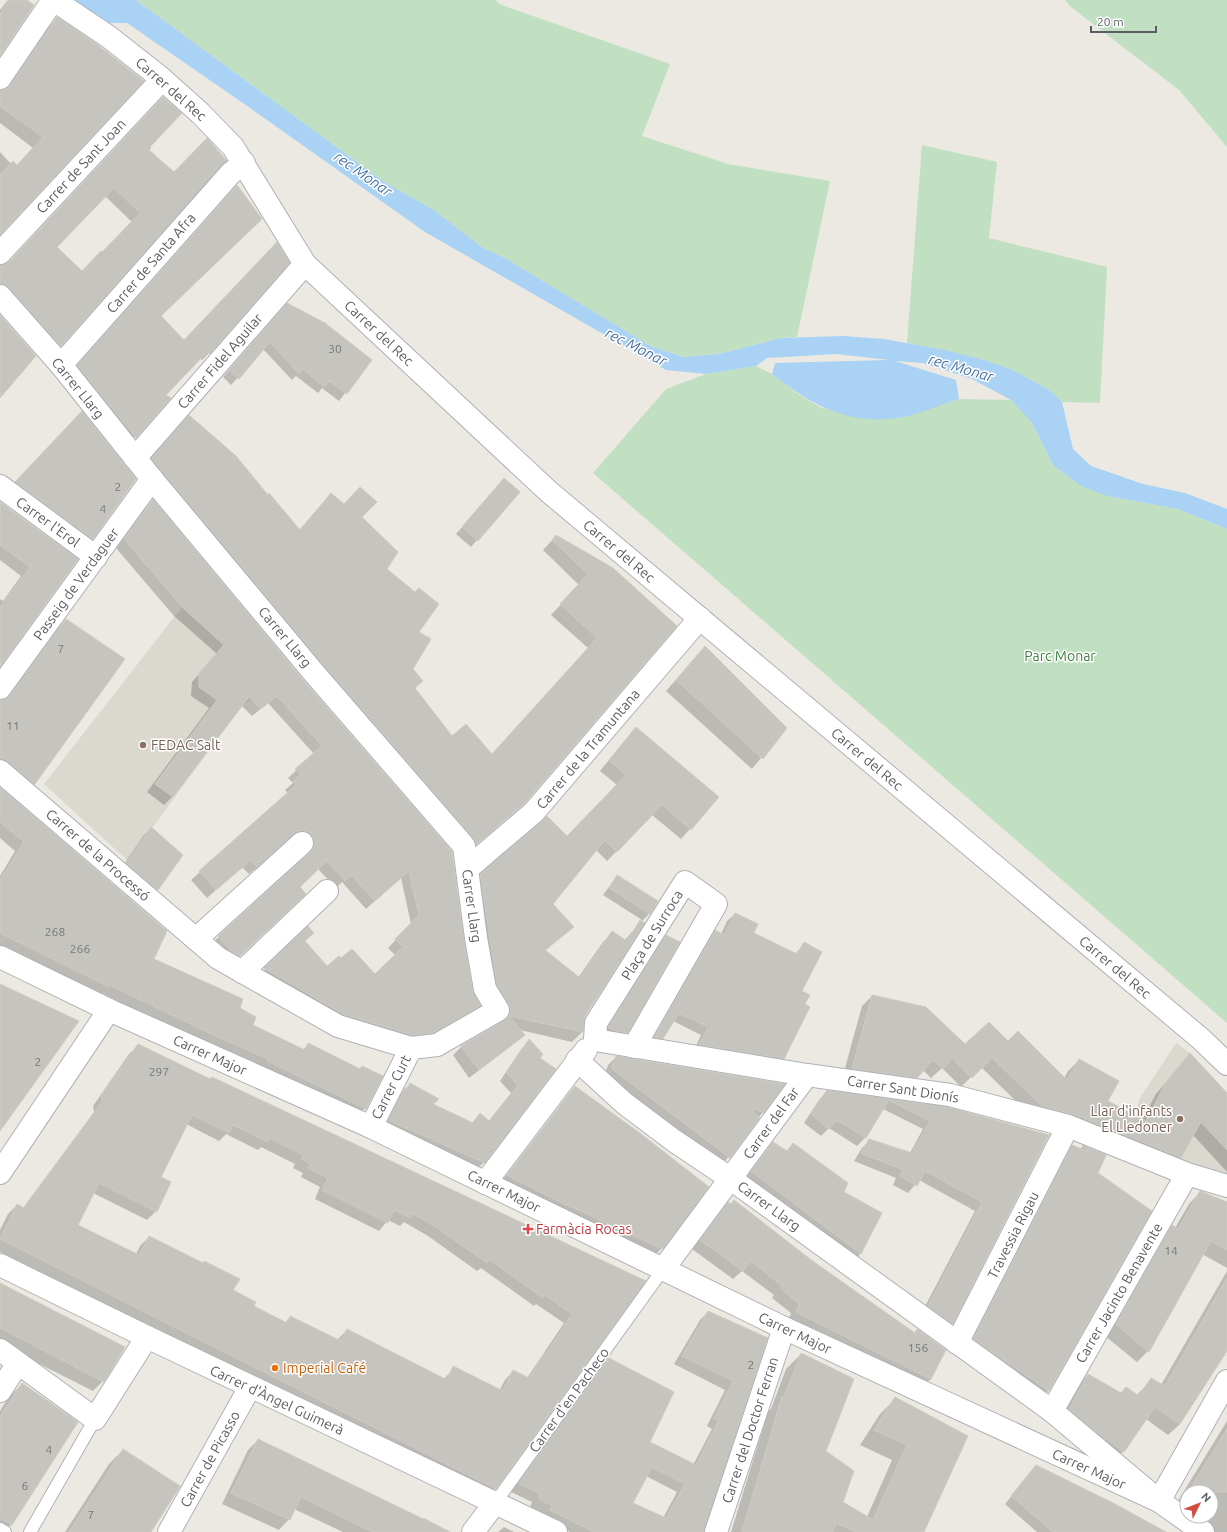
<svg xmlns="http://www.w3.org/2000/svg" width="1227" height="1532" viewBox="0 0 1227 1532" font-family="Ubuntu,sans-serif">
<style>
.education{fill:#dbd8d0}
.green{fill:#c1e0c1}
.water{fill:#a9d2f4}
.shadow{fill:#0003;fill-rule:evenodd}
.building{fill:#c6c4be;stroke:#cfcbc1;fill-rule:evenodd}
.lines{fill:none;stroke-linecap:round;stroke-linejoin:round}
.lane-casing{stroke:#afb2b6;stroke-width:14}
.street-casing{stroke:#afb2b6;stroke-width:24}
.secondary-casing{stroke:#aeb1b5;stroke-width:24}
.lane{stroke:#fff;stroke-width:12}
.street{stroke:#fff;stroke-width:22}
.secondary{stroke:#fff;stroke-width:22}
.education-dot{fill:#8d6e63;stroke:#fff;stroke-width:1.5}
.health-dot{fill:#e0444e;stroke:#fff;stroke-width:1.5}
.food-dot{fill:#e8710a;stroke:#fff;stroke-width:1.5}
.labels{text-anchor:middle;stroke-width:3;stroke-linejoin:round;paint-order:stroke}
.number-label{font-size:12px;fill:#757778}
.street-label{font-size:14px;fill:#5a5d61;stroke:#fff}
.park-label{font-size:14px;fill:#3e7c42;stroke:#fff}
.education-label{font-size:14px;fill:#785e54;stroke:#fff;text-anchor:start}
.health-label{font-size:14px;fill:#be3a42;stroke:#fff;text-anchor:start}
.food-label{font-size:14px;fill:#c56008;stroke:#fff;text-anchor:start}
.water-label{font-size:15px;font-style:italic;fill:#4974a3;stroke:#fff}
</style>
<rect width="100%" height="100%" fill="#ebe9e2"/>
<g class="education">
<path d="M236,590L296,662L241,707L128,861L44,784L182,607L204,626Z"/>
<path d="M1176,1043L1190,1053L1227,1093V1179L1127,1140L1140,1098Z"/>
</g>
<g class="green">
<path d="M136,0H496L499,4L670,64L642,136L728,164L830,181L797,337L781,338L719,354L684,357L652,347L503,257L483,248L434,210L384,182Z"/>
<path d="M1065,0H1227V147L1179,90L1071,7Z"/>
<path d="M922,145L997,162L989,238L1107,267L1100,403L1062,402L1048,389L1013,370L984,360L907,343Z"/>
<path d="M756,366L772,374L798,394L822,408L899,418L959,399L1011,400L1032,423L1053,465L1107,496L1178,509L1227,529V1023L593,473L666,389L706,374Z"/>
</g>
<path class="water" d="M63,0H136L384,182L434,210L483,248L503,257L652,347L684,357L719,354L781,338L843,336L884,339L945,350L984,360L1013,370L1048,389L1062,402L1073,449L1091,466L1143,484L1185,493L1227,509V529L1178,509L1107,496L1081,486L1053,465L1032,423L1011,400L972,379L923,363L895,361L956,380L959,399C939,405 918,415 898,418C846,425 812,405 772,374L775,363L889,360L836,354L767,358L756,366L706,374L666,370L425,232L253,110L127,23H103Z"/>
<g class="shadow">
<path d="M8,0H25L0,54V10Z"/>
<path d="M57,18L94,43L0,234V152L11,164L17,166L33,148L0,123V91H4L47,28Z"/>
<path d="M148,147L147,150L173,174L225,161L52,354L0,296V266L8,263ZM105,196L132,222L82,272L56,247Z"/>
<path d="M231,193L160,317L184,341L270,250L209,353L202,360L200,358L165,395L169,399L128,444L71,373Z"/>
<path d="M281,311L371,360L339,401L322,388L318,393L296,376L292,380L263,349L231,385L223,377Z"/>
<path d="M75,419L135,479L85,545L10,489Z"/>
<path d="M179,426L267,496L299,530L331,494L361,517L418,632L412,669L414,688L452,738L492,755L588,648L551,615L579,585L543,550L556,536L676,626L524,802L466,853L142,469Z"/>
<path d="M498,486L477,540L471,547L456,534Z"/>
<path d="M153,501L463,940L472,992L479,1005L471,1014L424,1041L334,1022L257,977L308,928L304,942L327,968L375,975L395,955L388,948L411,924L401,878L366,909L342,882L336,888L318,869L299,887L297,902L231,964L210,945L304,860L306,856V849L298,839H290L249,874L242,867L207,898L191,880L288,793L285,790L293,783L288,778L314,754L268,703L252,716L241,705L172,797L164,805L147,792L209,708L191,696L192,682L217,654L174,616L116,548L144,509Z"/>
<path d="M0,503L77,560L0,665V599L3,601L21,576L0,560Z"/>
<path d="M66,620L124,659L34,784L25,792L0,771V701L5,700L57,629Z"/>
<path d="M705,647L786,728L752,769L666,691Z"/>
<path d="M627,738L690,829L681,839L652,815L607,861L596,850L551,904L572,927L545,951L578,978L603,942L613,932L625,940L642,920L603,895L617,876L657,901L649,914L641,922L584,1016L582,1032L572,1042L520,1030L524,1035L515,1043L469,1078L453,1055L462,1046L500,1024L501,1021L471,885L481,875L567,837L617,785L600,771Z"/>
<path d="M0,789L153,959L238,1009L251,1025L303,1050L308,1044L365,1108L356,1117L101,993L99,995L0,947V876L15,851L0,838Z"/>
<path d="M151,829L181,855L150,896L120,870L144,835Z"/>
<path d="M735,914L753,933L795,954L804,944L801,991L804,1005L784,1058L776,1066L693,1052L701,1035L673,1021L662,1038L655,1046L648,1044L708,939L715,932L721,934L727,921Z"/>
<path d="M667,936L627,1032L620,1039L603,1033L660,942Z"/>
<path d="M872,996L965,1045L1008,1042L1064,1078L1068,1071L1079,1060L1107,1101L1142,1120L1156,1094L1190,1054L1227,1094V1172L1193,1135L1180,1158L1170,1168L1031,1116L981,1067L961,1087L942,1068L931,1078L923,1070L906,1088L842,1079L862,1006Z"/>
<path d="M529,1041L542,1054L484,1162L476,1170L381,1128L397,1097L410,1084L438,1100L433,1104L471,1124L480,1114L488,1122L511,1093L500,1081L522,1048Z"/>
<path d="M138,1046L644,1281L495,1488L487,1497L0,1252V1230L8,1214L17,1205L23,1208L94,1112L93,1106L129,1054ZM186,1124L219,1141L226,1134L258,1150L261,1147L295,1164L293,1168L303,1173L301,1177L320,1187L315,1199L379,1231L388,1220L400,1226L404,1222L428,1236L477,1271L481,1268L534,1306L536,1304L564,1323L527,1378L513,1371L505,1380L499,1391L454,1368L444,1379L347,1330L337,1340L290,1317L285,1323L253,1307L232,1291L149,1237L140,1246L136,1254L77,1225L93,1193L147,1220L156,1211L160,1177Z"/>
<path d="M616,1057L763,1112L722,1165L604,1076L608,1065Z"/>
<path d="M575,1087L662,1248L656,1254L502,1181Z"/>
<path d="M827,1091L947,1108L1048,1136L952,1323L944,1331L921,1314L975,1211L919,1180L908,1193L893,1185L896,1178L854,1161L862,1148L870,1140L910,1153L923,1129L883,1109L865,1138L857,1146L829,1128L821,1136L804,1123L819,1100Z"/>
<path d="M773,1143L786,1152L793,1144L842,1192L881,1213L860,1254L853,1262L744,1180Z"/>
<path d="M1073,1146L1080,1149L1083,1146L1105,1155L1097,1173L1150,1211L1048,1391L1039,1400L965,1348L1063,1155Z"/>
<path d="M1200,1192L1227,1204V1268L1202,1254L1148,1351L1137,1362L1105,1336L1161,1238L1172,1226L1175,1228L1189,1204Z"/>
<path d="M729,1203L914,1333L917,1330L945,1350L931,1379L921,1388L788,1321L791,1313L772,1298L774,1295L742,1271L733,1279L692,1249L720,1212Z"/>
<path d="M1227,1271V1349L1180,1424L1168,1435L1146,1419L1124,1451L1112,1463L1058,1421L1076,1386L1088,1375L1120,1394L1126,1388L1137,1395L1151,1380L1161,1385Z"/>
<path d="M0,1284L103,1381L93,1391L0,1344Z"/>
<path d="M708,1312L766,1338L703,1532H570L542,1518L545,1514L530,1507L532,1502L511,1492L601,1367L609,1359L649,1442L693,1465L712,1429L707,1426L725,1390L674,1364L700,1320ZM646,1476L677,1492L663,1518L632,1503Z"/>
<path d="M801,1354L825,1451L842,1503L867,1517L892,1460L860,1445L880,1414L895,1399L967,1437L923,1532H731L768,1412L771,1409L786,1369Z"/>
<path d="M22,1384L76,1422L11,1525L3,1532H0V1411L8,1398Z"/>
<path d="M1227,1421V1532H1210L1173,1509ZM1187,1492H1211V1516H1187Z"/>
<path d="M258,1440L422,1520L424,1518L443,1528L441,1532H343L294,1509L289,1519L279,1530L222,1504L248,1450Z"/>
<path d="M123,1450L150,1532H65L109,1464Z"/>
<path d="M1036,1466L1162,1532H1037L1005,1504Z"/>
<path d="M504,1527L514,1532H498Z"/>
</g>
<g class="building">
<path d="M9,0H27L34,5L0,56V14Z"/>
<path d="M57,17L94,42L144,81L0,235V175L13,161L17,165L43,137L0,106V90L6,89L10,85Z"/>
<path d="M163,97L182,113L150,147L151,148L149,150L174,172L207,138L227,161L61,346L9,288L0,284V265L9,262ZM114,188L140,213L102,252L101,251L82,271L57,247Z"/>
<path d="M237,185L262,219L161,316L184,340L277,242L290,263L210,354L207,352L166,395L171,398L136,438L77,365Z"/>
<path d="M287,303L325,323L372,360L347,394L329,381L325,387L302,369L299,374L270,342L239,379L229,370Z"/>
<path d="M0,315L36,356L0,398Z"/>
<path d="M82,411L136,479L93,539L15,482Z"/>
<path d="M189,415L236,456L268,495L269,493L300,530L331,493L344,504L360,487L377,502L362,517L398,552L387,569L415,592L419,588L439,604L419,632L431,639L413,669L423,681L415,688L452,736L466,724L492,754L597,638L560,604L588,574L552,540L556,535L613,568L677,626L525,803L476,845L473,838L324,665L151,458Z"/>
<path d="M504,478L520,492L478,541L462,527Z"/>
<path d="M153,499L304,681L452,851L464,940L473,991L481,1006L433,1033L412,1035L343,1014L264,968L308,926L314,933L305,941L327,966L339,956L341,958L352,949L375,974L403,947L395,939L419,915L409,871L375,901L351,875L345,881L327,861L300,887L306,894L240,956L232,952L218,936L310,852L314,846V840L311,835L306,831H299L257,867L251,860L216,890L199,871L296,785L293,781L301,775L295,769L322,746L277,696L261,709L249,697L173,797L155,784L217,700L199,687V673L224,645L182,607L124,539Z"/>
<path d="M0,502L78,559L0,667V607L30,567L0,545Z"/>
<path d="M66,619L125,659L35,784L8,762L0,759V700L5,699L10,695Z"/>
<path d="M705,646L787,728L763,759L676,680Z"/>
<path d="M636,727L719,797L691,830L662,805L617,852L605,840L553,904L574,927L545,950L580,978L612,931L627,941L640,920L645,923L585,1016L583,1032L509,1016L510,1010L509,1004L497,984L480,874L547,816L567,836L626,775L609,760Z"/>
<path d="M0,787L167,931L154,959L243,999L240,1008L256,1017L253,1025L305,1050L308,1043L360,1069L362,1066L383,1076L366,1109L267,1061L268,1059L209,1033L110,985L109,987L0,933V880L24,842L0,822Z"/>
<path d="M151,827L183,855L158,890L126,863Z"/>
<path d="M617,875L658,901L650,914L609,888Z"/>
<path d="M735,913L758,924L754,933L797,954L804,942L822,952L802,991L810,995L805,1004L810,1007L784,1059L699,1045L708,1027L679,1013L663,1039L654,1037L715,930L724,935Z"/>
<path d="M666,935L680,942L628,1033L615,1031L608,1027Z"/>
<path d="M0,984L79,1021L0,1131Z"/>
<path d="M872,995L926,1007L965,1044L989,1022L1008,1041L1018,1031L1067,1080L1079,1059L1119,1081L1108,1101L1146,1121L1166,1082L1190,1053L1227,1093V1150L1201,1122L1181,1158L1073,1114L1042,1106L992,1058L972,1078L952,1058L943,1069L933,1060L917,1078L852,1069Z"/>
<path d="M509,1016L525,1035L479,1070L461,1046L504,1021Z"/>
<path d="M529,1039L543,1054L540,1058L556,1069L485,1163L388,1120L405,1088L407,1089L410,1083L439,1099L433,1104L473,1123L480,1113L489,1121L518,1085L507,1073Z"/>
<path d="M138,1044L210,1079L212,1077L248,1094L646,1281L496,1489L0,1239L17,1204L24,1208L102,1102L101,1096ZM192,1115L229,1133L233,1125L268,1142L269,1138L303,1155L301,1159L311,1164L308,1168L328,1178L322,1190L388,1223L394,1210L410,1218L412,1213L437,1228L487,1263L489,1259L543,1298L545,1295L572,1314L545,1355L544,1354L529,1378L513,1370L503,1391L453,1366L447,1380L347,1329L341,1341L290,1316L287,1323L254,1306L256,1302L233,1290L240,1279L204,1261L203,1263L149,1236L139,1255L78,1225L99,1183L157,1212L171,1182L161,1177Z"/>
<path d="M616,1056L634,1059L785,1084L764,1113L755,1109L753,1113L760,1118L730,1158L611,1068Z"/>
<path d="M575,1086L641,1134L709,1187L663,1249L554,1199L507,1175Z"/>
<path d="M827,1090L948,1107L1049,1135L953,1324L928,1306L982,1202L925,1171L917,1186L900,1176L903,1170L861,1153L869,1139L912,1153L930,1121L889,1100L866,1138L837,1120L829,1129L811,1114Z"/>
<path d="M773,1142L787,1151L793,1143L848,1183L844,1192L882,1213L861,1254L751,1171Z"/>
<path d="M1072,1145L1089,1152L1082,1145L1106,1155L1098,1173L1152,1211L1049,1391L973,1339Z"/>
<path d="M1200,1191L1227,1202V1250L1211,1241L1149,1352L1116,1324L1172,1225L1178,1229Z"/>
<path d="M734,1200L814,1262L895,1319L915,1333L917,1329L946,1350L931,1379L796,1312L799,1304L780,1288L782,1286L751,1261L743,1271L700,1240L728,1202L731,1204Z"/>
<path d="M1227,1278V1351L1180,1424L1155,1407L1124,1452L1099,1434L1069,1409L1088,1374L1121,1393L1126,1387L1139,1396L1151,1378L1165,1386Z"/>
<path d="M0,1283L125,1347L104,1382L0,1328Z"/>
<path d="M708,1311L768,1338L704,1532H594L550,1510L552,1506L538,1498L540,1494L518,1483L609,1358L674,1392L650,1442L696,1465L719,1420L714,1418L733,1381L682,1356ZM652,1467L685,1484L666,1518L633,1503Z"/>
<path d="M801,1353L854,1379L826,1451L854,1471L843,1502L873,1520L907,1445L874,1430L895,1397L968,1436L924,1532H856L836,1523L833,1532H742L782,1396L784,1397Z"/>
<path d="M22,1383L78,1422L12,1525L0,1518V1417Z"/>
<path d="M1227,1429V1492H1188Z"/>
<path d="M258,1439L316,1467L450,1532H373L301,1497L290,1520L231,1493Z"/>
<path d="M123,1449L180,1486L179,1488L151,1532H69Z"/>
<path d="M1036,1465L1117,1505L1166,1532H1053L1011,1496Z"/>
</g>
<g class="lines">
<defs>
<g id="lane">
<path d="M495,1503L664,1268"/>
<path d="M0,1529L5,1532"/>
<path d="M30,1532L95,1419"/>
</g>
<g id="street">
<path d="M54,0L109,37L161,78L200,113L233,147L305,264L548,491L1201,1039L1227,1064"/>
<path d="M0,78L53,0"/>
<path d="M0,253L156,86L161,78"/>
<path d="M0,296L61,365L152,479L314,673L464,846L476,938L485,989L498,1010L437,1045L411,1048L371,1127"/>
<path d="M61,365L231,173L244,163"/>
<path d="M135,458L305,264"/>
<path d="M0,486L96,557"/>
<path d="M0,688L152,479"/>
<path d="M0,771L218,958L338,1026L411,1048"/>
<path d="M467,869L534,812L700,618"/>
<path d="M196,939L302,843"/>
<path d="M242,972L327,891"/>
<path d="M595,1040L807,1075L950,1095L1068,1126L1187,1174L1227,1186"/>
<path d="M595,1040L596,1023L685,882L716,904L634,1047"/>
<path d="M577,1060L624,1103L673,1140L731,1179L1052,1411L1159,1501L1227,1381"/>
<path d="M0,1173L109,1010"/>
<path d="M485,1183L586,1050"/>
<path d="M0,1265L147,1337L556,1532"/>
<path d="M664,1268L807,1075"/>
<path d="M957,1343L1068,1126"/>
<path d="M0,1350L95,1419L147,1337"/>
<path d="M0,1391L18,1363"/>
<path d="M1052,1411L1187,1174"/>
<path d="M169,1532L250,1387"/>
<path d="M473,1532L495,1503"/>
<path d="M716,1532L784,1328"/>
</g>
<path id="secondary" d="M0,957L109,1010L371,1127L784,1328L1159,1501L1203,1532"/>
</defs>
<use href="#lane" class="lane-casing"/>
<use href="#street" class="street-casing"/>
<use href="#secondary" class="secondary-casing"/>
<use href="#lane" class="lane"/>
<use href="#street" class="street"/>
<use href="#secondary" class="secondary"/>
</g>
<g class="education-dot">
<circle cx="143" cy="745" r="4"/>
<circle cx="1180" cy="1119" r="4"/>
</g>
<path class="health-dot" d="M526 1223h4v4h4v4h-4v4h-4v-4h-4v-4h4z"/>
<circle class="food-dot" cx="275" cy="1368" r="4"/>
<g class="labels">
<g class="number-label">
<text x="335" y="353">30</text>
<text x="118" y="491">2</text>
<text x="103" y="513">4</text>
<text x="61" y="653">7</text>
<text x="13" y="730">11</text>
<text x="55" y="936">268</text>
<text x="80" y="953">266</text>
<text x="38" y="1066">2</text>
<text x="159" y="1076">297</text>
<text x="1171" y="1255">14</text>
<text x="918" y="1352">156</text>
<text x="751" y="1369">2</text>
<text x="49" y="1454">4</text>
<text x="25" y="1490">6</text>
<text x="91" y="1519">7</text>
</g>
<g class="street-label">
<text transform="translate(171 89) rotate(41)" y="5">Carrer del Rec</text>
<text transform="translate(81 166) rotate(-47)" y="5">Carrer de Sant Joan</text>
<text transform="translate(151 263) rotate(-49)" y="5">Carrer de Santa Afra</text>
<text transform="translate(379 333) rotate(43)" y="5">Carrer del Rec</text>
<text transform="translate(220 361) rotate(-49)" y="5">Carrer Fidel Aguilar</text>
<text transform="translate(78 388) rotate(51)" y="5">Carrer Llarg</text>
<text transform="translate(48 522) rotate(36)" y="5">Carrer l'Erol</text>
<text transform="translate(619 551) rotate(40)" y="5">Carrer del Rec</text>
<text transform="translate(76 584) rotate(-54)" y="5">Passeig de Verdaguer</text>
<text transform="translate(285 637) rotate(50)" y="5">Carrer Llarg</text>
<text transform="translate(588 749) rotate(-50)" y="5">Carrer de la Tramuntana</text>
<text transform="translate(867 759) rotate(40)" y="5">Carrer del Rec</text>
<text transform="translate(98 855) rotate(41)" y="5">Carrer de la Processó</text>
<text transform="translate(472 906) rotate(82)" y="5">Carrer Llarg</text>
<text transform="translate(652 935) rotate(-58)" y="5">Plaça de Surroca</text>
<text transform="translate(1115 967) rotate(40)" y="5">Carrer del Rec</text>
<text transform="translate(210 1055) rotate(24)" y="5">Carrer Major</text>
<text transform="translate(391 1087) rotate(-63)" y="5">Carrer Curt</text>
<text transform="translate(903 1089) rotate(9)" y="5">Carrer Sant Dionís</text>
<text transform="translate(771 1123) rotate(-54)" y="5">Carrer del Far</text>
<text transform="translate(504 1191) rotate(26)" y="5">Carrer Major</text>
<text transform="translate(769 1206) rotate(36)" y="5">Carrer Llarg</text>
<text transform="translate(1013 1235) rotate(-63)" y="5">Travessia Rigau</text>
<text transform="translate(1119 1293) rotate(-60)" y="5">Carrer Jacinto Benavente</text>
<text transform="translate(795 1333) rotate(25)" y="5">Carrer Major</text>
<text transform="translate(277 1400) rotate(25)" y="5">Carrer d'Àngel Guimerà</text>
<text transform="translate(569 1400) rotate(-54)" y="5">Carrer d'en Pacheco</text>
<text transform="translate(750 1430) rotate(-72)" y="5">Carrer del Doctor Ferran</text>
<text transform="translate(210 1459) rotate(-61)" y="5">Carrer de Picasso</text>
<text transform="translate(1089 1469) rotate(24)" y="5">Carrer Major</text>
</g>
<g class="park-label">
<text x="1060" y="661">Parc Monar</text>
</g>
<g class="education-label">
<text x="151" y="750">FEDAC Salt</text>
<text x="1172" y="1116" text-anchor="end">Llar d'infants<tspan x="1172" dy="16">El Lledoner</tspan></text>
</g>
<g class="health-label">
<text x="536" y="1234">Farmàcia Rocas</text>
</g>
<g class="food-label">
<text x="283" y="1373">Imperial Café</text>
</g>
<g class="water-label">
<text transform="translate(363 174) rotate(35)" y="5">rec Monar</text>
<text transform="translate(636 347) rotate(27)" y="5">rec Monar</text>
<text transform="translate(961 368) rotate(16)" y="5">rec Monar</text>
</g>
</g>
<g transform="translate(1199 1504) rotate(47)"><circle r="19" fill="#ffffff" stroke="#bdbec0"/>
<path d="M0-3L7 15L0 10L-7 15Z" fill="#d34d40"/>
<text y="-6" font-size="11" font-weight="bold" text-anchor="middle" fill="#5a5d61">N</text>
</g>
<path d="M1091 26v6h65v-6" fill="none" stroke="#5a5d61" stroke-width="2"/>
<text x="1097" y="26" font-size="12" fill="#5a5d61" stroke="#ffffff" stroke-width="3" paint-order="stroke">20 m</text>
</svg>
